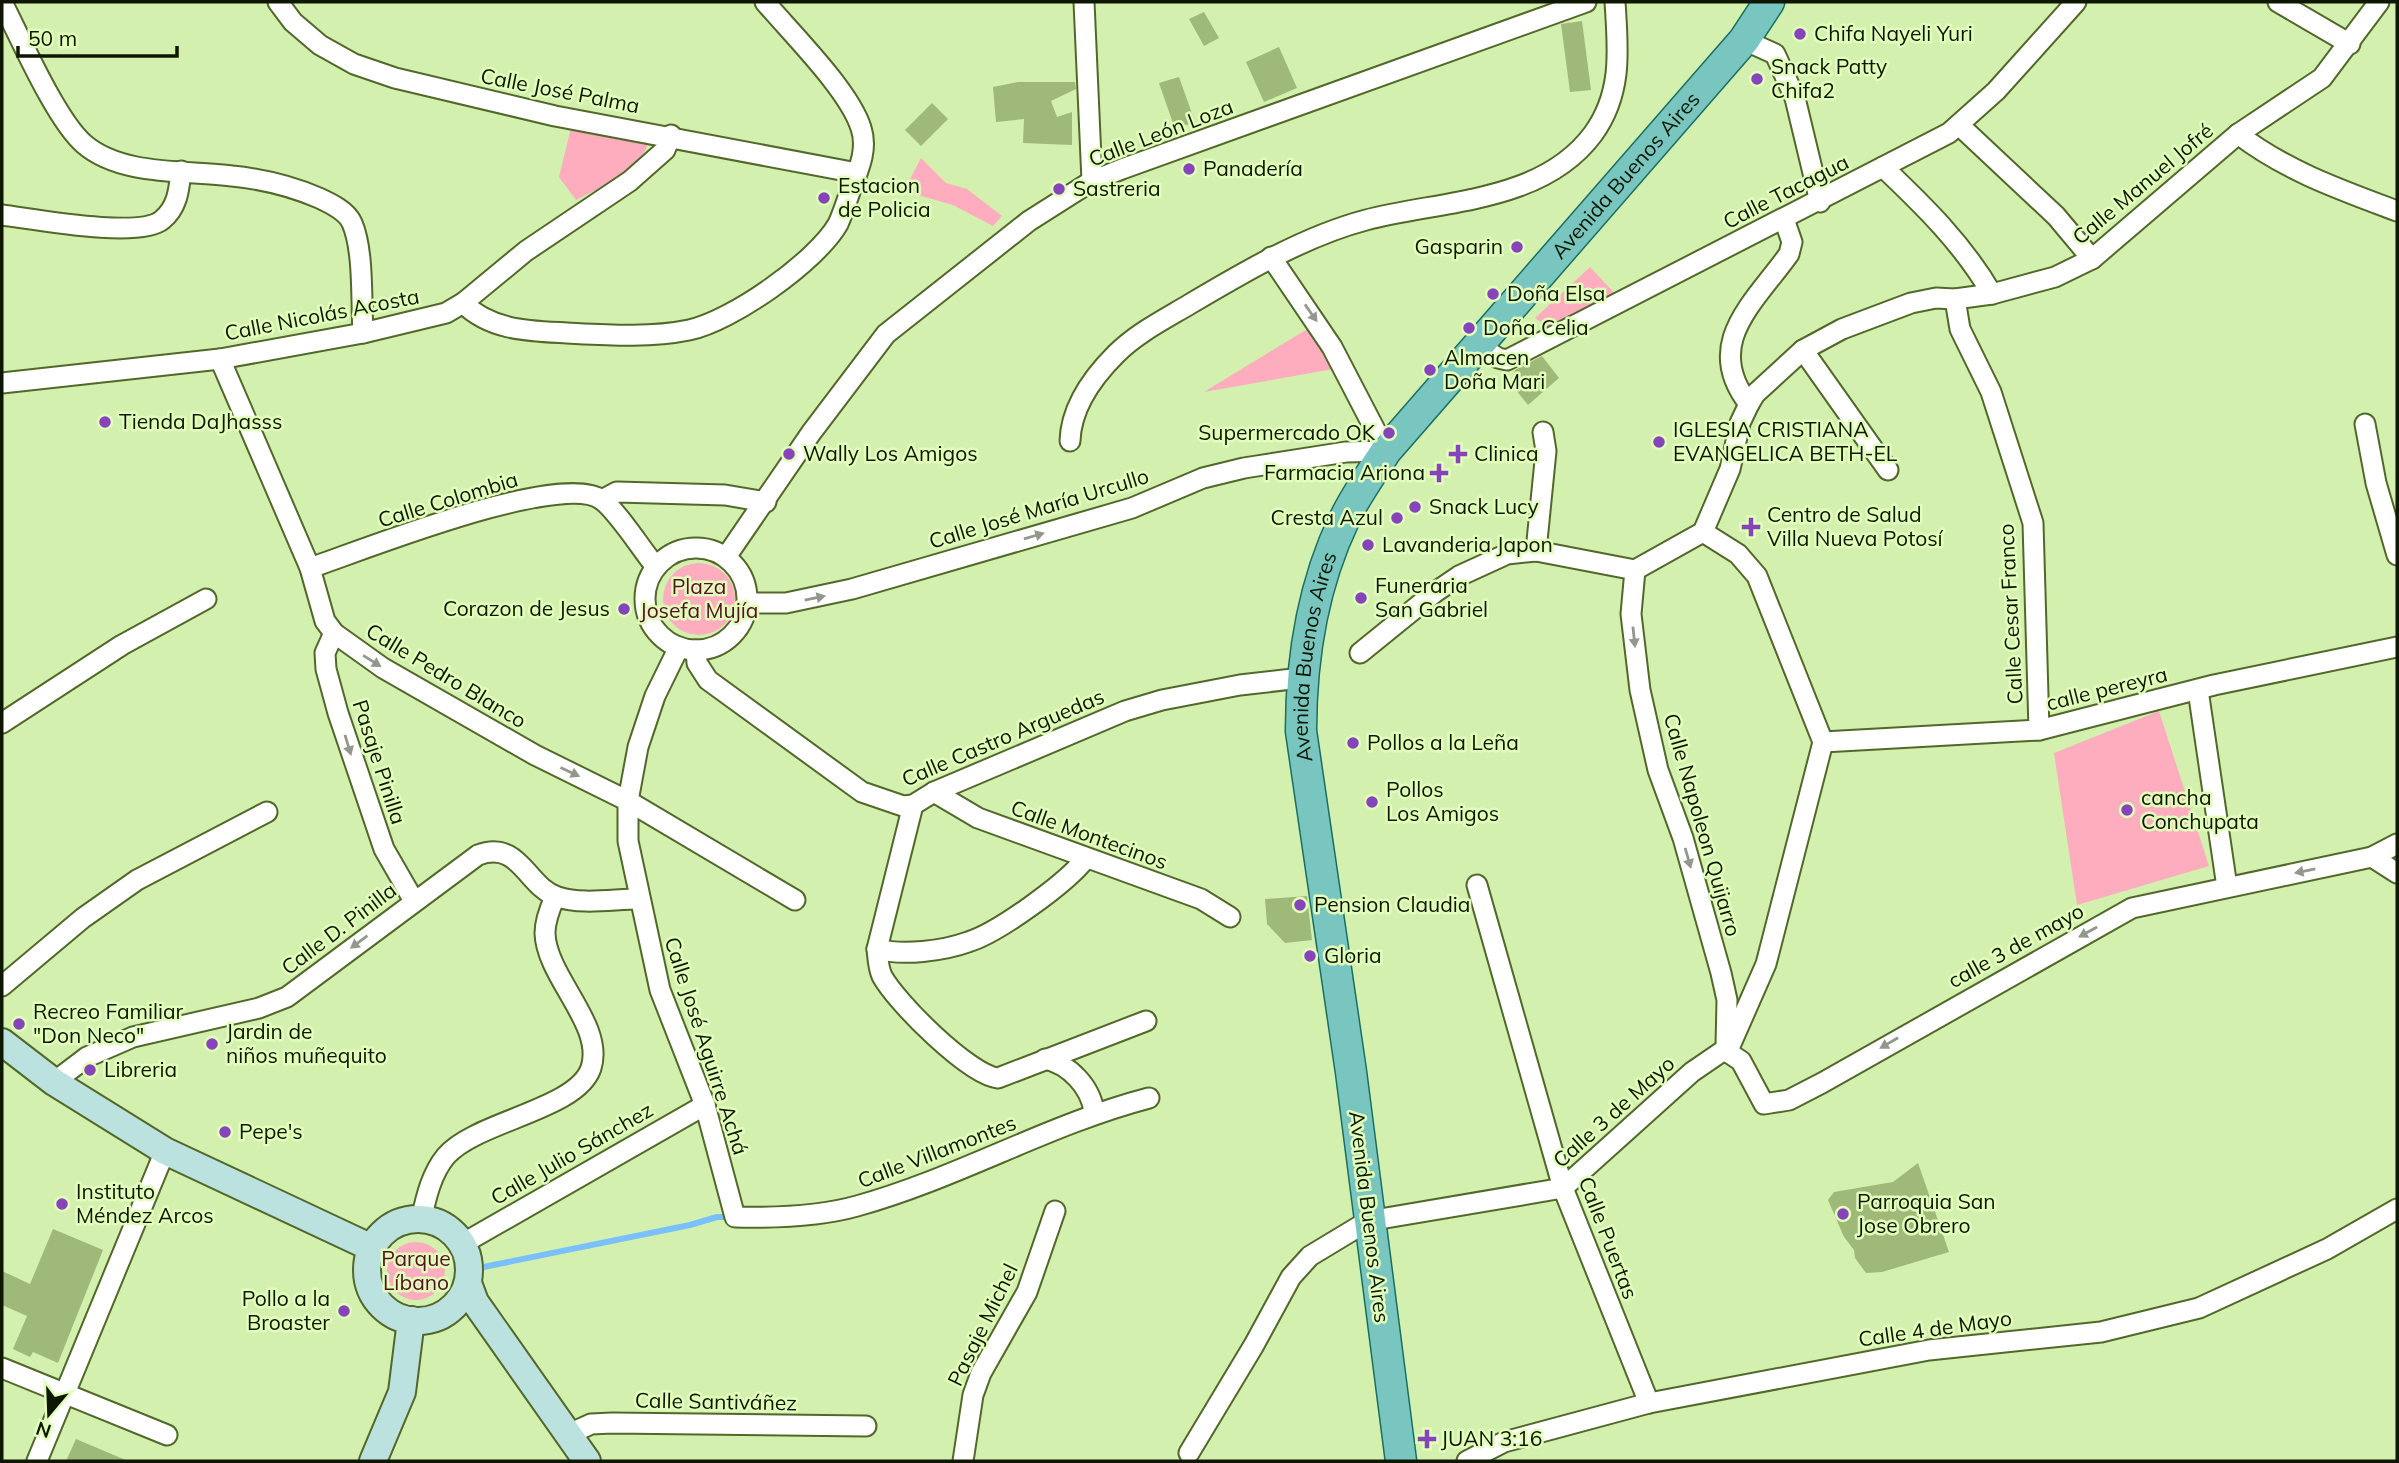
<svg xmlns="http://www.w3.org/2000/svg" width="2399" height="1463" viewBox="0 0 2399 1463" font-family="Mulish,sans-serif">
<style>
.green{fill:#fdadbd}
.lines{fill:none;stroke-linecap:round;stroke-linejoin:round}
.stream{stroke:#7ac0fe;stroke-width:6}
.building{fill:#9fb979}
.street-casing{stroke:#51682a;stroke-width:23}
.secondary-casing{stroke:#51682a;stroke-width:30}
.primary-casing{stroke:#196f61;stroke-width:33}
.street{stroke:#fff;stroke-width:19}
.secondary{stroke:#bce2df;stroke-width:26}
.primary{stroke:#79c5bf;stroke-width:30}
.oneway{fill:#93978d}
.poi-dot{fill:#8544b9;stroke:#e2febb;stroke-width:2.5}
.labels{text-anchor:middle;stroke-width:5;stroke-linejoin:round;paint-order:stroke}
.poi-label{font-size:21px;fill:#0e1701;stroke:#e2febb;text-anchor:start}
.street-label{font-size:21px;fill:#0e1701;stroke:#e2febb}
.park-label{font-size:21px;fill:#550e25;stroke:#e2febb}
</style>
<rect width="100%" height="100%" fill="#d4f0ae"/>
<g class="green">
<path d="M572,124L648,141C643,173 602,186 576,200L559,177Z"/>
<path d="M921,158L946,183L967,189L1002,216L993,226L953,205L904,191Z"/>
<path d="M1590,267L1619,298L1552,330L1535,318Z"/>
<path d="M1309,328L1334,369L1204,392Z"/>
<circle cx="699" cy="599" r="36"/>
<path d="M2159,711L2209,866L2077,905L2054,753Z"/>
<circle cx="416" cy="1271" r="29"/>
</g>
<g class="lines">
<path class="stream" d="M469,1270L690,1225L717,1217H733"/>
</g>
<g class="building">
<path d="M1204,12L1219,38L1204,46L1189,19Z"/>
<path d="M1582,21L1591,90L1570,92L1561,24Z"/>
<path d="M1279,47L1297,88L1264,102L1246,62Z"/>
<path d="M1179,77L1195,122L1175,129L1159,83Z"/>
<path d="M1018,82H1075L1076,89L1051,101L1057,117L1072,112V145L1023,143L1024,119L996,122L993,87Z"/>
<path d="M932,103L948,119L921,146L905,130Z"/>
<path d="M1542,356L1559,378L1528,405L1511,384L1515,370Z"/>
<path d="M1307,896L1312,940L1285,943L1267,924L1265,899Z"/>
<path d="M1918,1163L1949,1252L1882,1272L1866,1273L1855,1258L1854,1250L1844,1237L1828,1200L1834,1192L1893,1182Z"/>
<path d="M53,1229L103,1250L58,1363L33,1352L30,1357L13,1349L27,1316L2,1305V1271L30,1284Z"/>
<path d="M76,1439L128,1461H66Z"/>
</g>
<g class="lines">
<defs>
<g id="street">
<path d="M2,2C20,37 56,120 84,144C121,176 185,170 232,176C262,179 291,186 319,198C330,203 347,211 352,223C364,250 361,302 363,333"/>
<path d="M278,2L293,22L320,45L354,64L395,78L555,116L857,173"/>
<path d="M1084,2L1092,181"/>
<path d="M2278,2L2350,44"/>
<path d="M1744,40L1775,54L1795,98L1820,202"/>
<path d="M1959,125L2056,216L2092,259"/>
<path d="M2238,134C2286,171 2341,190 2397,211"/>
<path d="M1883,167C1924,206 1963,244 1992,294"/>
<path d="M2,215C34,219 139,239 162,220C178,207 179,189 181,171"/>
<path d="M1955,299L1960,329L1991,392L2033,523L2039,730"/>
<path d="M463,303C491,331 531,331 567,333C607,335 650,338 689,330C732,321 816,262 838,224C843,213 847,200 851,189C859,169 868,149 861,128C849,90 792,34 765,2"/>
<path d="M1480,346L1498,358L1507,360L1949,133L1996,91L2076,2"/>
<path d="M1803,350L1888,470"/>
<path d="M220,359L310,568L325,621L334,633L383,668L535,755L628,801L795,900"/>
<path d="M2,383L220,359L363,333L446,313L463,303L526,251L630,181L665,150L671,135"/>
<path d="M1749,404C1702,344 1754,303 1789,254L1792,242L1784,219"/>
<path d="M2365,424L2376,483L2397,555"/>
<path d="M1070,441C1071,408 1093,377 1116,354C1137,333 1165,319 1190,304C1244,272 1305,236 1366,220C1442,200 1542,203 1593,134C1623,93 1618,49 1615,2"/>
<path d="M602,500L617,492L725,495L766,502"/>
<circle cx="696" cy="599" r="51"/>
<path d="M1536,551L1546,451L1543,432"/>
<path d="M726,557L811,433L886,334L1029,221L1092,181L1122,169L1586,2"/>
<path d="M310,568C361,551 561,470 602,500C618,512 642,550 656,567"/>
<path d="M1635,570L1631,614L1640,690L1658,770L1683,838L1721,973L1727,1000L1726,1046"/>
<path d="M748,603H786L852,589L1132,508L1203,478L1244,468L1346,452L1386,451L1332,347L1271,257"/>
<path d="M334,633L325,653L326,669L338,713L384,849L414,901"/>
<path d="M679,647L655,696L638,747L628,801V841L660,990L705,1105L735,1217C775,1218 818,1217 857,1206C958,1178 1049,1124 1149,1098"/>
<path d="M696,650L697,663L708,680L862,792L903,806L913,805L934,792L1125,711L1162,700L1240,685L1301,678"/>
<path d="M1360,653L1434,593L1459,576L1507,554L1536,551L1635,570L1703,532L1730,469L1740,423L1749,404L1755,394L1803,350L1842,329L1911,303L1936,298L1955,299L1992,294L2055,277L2092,259L2238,134L2322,78L2379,2"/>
<path d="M2198,690L2227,887"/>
<path d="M2,723L122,645L206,599"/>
<path d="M1823,742L2039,730L2214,685L2397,647"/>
<path d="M934,792L978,818L1201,899L1230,917"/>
<path d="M913,805L877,949C878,958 878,967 882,976C896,1002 969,1075 998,1078L1146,1021"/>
<path d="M2372,857L2397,873"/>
<path d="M1477,885L1563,1188L1649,1403"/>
<path d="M877,949C903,956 943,951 968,942C998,933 1068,882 1086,858"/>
<path d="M2,986L83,918L137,880L267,812"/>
<path d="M1726,1051L1741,1061L1764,1104L1789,1100L1822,1083L2132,908L2372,857L2397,844"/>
<path d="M1045,1059C1069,1064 1091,1087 1094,1112"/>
<path d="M54,1082L87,1057L133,1037L259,1008L287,997L478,855C520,839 527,888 558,897C582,905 614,899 639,899"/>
<path d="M421,1220C426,1198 431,1174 446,1156C476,1121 577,1110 591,1068C605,1025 546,977 545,933C545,921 550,908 555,897"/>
<path d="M462,1244L705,1105"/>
<path d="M2,1368L167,1435"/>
<path d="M567,1435L591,1424L612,1423L866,1426"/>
<path d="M1189,1453L1254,1345L1291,1277L1310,1256L1368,1221L1563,1188L1692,1072L1730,1046L1766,964L1823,742L1757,576L1738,554L1703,532"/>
<path d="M37,1461L165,1151"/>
<path d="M963,1461L973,1395L981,1373L1027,1292L1055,1211"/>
<path d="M1467,1461L1504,1442L1649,1403L1929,1350L2101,1332L2199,1308L2327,1249L2397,1209"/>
</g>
<g id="secondary">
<path d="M2,1042L54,1082L165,1151L372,1248"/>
<circle cx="418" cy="1270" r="51"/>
<path d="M468,1283L475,1302L587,1461"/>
<path d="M373,1461L402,1392L411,1320"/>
</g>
<g id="primary">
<path id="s1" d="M1401,1461L1351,1072L1301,731C1301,660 1313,585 1344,520C1355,496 1372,473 1386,451L1744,40L1769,2"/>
</g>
</defs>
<use href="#street" class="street-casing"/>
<use href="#secondary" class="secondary-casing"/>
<use href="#primary" class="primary-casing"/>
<use href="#street" class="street"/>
<use href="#secondary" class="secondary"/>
<use href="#primary" class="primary"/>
</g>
<defs><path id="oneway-solid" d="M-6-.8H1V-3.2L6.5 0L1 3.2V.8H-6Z" transform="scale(1.75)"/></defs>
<g class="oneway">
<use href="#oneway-solid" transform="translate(1311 313) rotate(55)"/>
<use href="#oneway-solid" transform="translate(1034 536) rotate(-16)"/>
<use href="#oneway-solid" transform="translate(815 598) rotate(-11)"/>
<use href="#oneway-solid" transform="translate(1634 637) rotate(84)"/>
<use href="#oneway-solid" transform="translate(372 661) rotate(32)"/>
<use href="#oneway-solid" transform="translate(348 745) rotate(73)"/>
<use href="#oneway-solid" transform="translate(570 772) rotate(25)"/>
<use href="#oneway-solid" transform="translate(1688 858) rotate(74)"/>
<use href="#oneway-solid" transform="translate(2305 871) rotate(169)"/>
<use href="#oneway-solid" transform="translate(2088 932) rotate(151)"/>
<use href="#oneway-solid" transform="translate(359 942) rotate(143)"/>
<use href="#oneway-solid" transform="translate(1889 1043) rotate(150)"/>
</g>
<g class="poi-dot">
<circle cx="1800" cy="34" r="7"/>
<circle cx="1757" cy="79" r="7"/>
<circle cx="1189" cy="169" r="7"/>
<circle cx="1059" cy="189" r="7"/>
<circle cx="824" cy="198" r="7"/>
<circle cx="1517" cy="247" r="7"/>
<circle cx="1493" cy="294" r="7"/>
<circle cx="1469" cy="328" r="7"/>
<circle cx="1430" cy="370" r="7"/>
<circle cx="105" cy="422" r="7"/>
<circle cx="1389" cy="433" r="7"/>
<circle cx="1659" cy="442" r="7"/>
<circle cx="789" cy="454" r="7"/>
<path d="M1454.5 443.5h7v7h7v7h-7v7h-7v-7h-7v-7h7z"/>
<path d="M1435.5 462.5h7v7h7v7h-7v7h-7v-7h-7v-7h7z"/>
<circle cx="1415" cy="507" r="7"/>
<circle cx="1397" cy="518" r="7"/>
<path d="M1747.5 516.5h7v7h7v7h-7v7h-7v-7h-7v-7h7z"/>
<circle cx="1368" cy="545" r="7"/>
<circle cx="1361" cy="598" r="7"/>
<circle cx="624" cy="609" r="7"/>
<circle cx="1353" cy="743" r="7"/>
<circle cx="1372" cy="802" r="7"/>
<circle cx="2127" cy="810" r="7"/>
<circle cx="1300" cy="905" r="7"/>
<circle cx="1310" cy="956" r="7"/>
<circle cx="19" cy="1024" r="7"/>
<circle cx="212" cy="1044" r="7"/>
<circle cx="90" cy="1070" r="7"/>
<circle cx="225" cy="1132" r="7"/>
<circle cx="62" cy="1204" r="7"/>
<circle cx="1843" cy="1214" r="7"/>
<circle cx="344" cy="1311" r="7"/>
<path d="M1423.5 1428.5h7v7h7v7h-7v7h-7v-7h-7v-7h7z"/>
</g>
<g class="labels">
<g class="poi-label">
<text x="1814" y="41">Chifa Nayeli Yuri</text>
<text x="1771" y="74">Snack Patty<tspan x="1771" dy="24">Chifa2</tspan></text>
<text x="1203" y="176">Panadería</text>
<text x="838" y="193">Estacion<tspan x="838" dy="24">de Policia</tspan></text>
<text x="1073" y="196">Sastreria</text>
<text x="1503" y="254" text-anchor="end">Gasparin</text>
<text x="1507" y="301">Doña Elsa</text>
<text x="1483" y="335">Doña Celia</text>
<text x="1444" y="365">Almacen<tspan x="1444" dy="24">Doña Mari</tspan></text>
<text x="119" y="429">Tienda DaJhasss</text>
<text x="1673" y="437">IGLESIA CRISTIANA<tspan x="1673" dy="24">EVANGELICA BETH-EL</tspan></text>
<text x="1375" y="440" text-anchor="end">Supermercado OK</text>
<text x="803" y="461">Wally Los Amigos</text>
<text x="1474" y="461">Clinica</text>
<text x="1425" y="480" text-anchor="end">Farmacia Ariona</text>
<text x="1429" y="514">Snack Lucy</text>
<text x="1767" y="522">Centro de Salud<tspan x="1767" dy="24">Villa Nueva Potosí</tspan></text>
<text x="1383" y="525" text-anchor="end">Cresta Azul</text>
<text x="1382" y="552">Lavanderia Japon</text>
<text x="1375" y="593">Funeraria<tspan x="1375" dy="24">San Gabriel</tspan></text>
<text x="610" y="616" text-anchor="end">Corazon de Jesus</text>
<text x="1367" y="750">Pollos a la Leña</text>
<text x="1386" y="797">Pollos<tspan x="1386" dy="24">Los Amigos</tspan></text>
<text x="2141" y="805">cancha<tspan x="2141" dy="24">Conchupata</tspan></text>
<text x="1314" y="912">Pension Claudia</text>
<text x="1324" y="963">Gloria</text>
<text x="33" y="1019">Recreo Familiar<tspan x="33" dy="24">"Don Neco"</tspan></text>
<text x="226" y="1039">Jardin de<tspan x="226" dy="24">niños muñequito</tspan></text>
<text x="104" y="1077">Libreria</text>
<text x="239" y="1139">Pepe's</text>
<text x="76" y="1199">Instituto<tspan x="76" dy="24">Méndez Arcos</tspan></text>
<text x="1857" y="1209">Parroquia San<tspan x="1857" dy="24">Jose Obrero</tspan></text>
<text x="330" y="1306" text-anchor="end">Pollo a la<tspan x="330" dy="24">Broaster</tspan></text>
<text x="1441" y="1446">JUAN 3:16</text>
</g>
<g class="street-label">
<text transform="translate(560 91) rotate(11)" y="7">Calle José Palma</text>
<text transform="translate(1161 133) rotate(-21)" y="7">Calle León Loza</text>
<text dy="7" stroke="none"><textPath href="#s1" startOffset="1400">Avenida Buenos Aires</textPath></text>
<text transform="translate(2143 184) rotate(-40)" y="7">Calle Manuel Jofré</text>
<text transform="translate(1786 192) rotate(-27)" y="7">Calle Tacagua</text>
<text transform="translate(322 315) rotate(-11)" y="7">Calle Nicolás Acosta</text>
<text transform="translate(448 500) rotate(-17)" y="7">Calle Colombia</text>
<text transform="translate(1039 509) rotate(-17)" y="7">Calle José María Urcullo</text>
<text transform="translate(2011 614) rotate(-93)" y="7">Calle Cesar Franco</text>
<text dy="7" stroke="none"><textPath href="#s1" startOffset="812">Avenida Buenos Aires</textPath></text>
<text transform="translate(446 676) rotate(31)" y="7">Calle Pedro Blanco</text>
<text transform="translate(2107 689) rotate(-14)" y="7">calle pereyra</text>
<text transform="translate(1003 738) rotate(-23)" y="7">Calle Castro Arguedas</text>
<text transform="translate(379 762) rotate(72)" y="7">Pasaje Pinilla</text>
<text transform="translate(1702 825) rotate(74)" y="7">Calle Napoleon Quijarro</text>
<text transform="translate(1089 835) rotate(20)" y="7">Calle Montecinos</text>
<text transform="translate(339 929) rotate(-37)" y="7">Calle D. Pinilla</text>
<text transform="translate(2016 946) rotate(-29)" y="7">calle 3 de mayo</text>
<text transform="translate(706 1046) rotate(72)" y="7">Calle José Aguirre Achá</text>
<text transform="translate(1614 1112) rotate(-42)" y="7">Calle 3 de Mayo</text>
<text transform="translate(937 1152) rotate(-21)" y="7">Calle Villamontes</text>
<text transform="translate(572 1154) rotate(-30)" y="7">Calle Julio Sánchez</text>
<text transform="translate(1369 1217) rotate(83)" y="7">Avenida Buenos Aires</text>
<text transform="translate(1608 1238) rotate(69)" y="7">Calle Puertas</text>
<text transform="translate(983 1325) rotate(-64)" y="7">Pasaje Michel</text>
<text transform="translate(1935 1329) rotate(-8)" y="7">Calle 4 de Mayo</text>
<text transform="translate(716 1402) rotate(1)" y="7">Calle Santiváñez</text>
</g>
<g class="park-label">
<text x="699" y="594">Plaza<tspan x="699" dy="24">Josefa Mujía</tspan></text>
<text x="416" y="1266">Parque<tspan x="416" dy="24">Líbano</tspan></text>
</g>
</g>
<rect width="2399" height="1463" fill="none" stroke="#0e1701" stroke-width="7"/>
<g transform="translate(49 1414) rotate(199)" stroke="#e2febb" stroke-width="5" paint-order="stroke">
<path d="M0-5L12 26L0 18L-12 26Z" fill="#0e1701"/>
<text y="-10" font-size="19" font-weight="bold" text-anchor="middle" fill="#0e1701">N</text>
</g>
<path d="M18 46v10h159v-10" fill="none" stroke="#0e1701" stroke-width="3.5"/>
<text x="28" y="46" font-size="21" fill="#0e1701" stroke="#e2febb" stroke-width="5" paint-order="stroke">50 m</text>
</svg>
